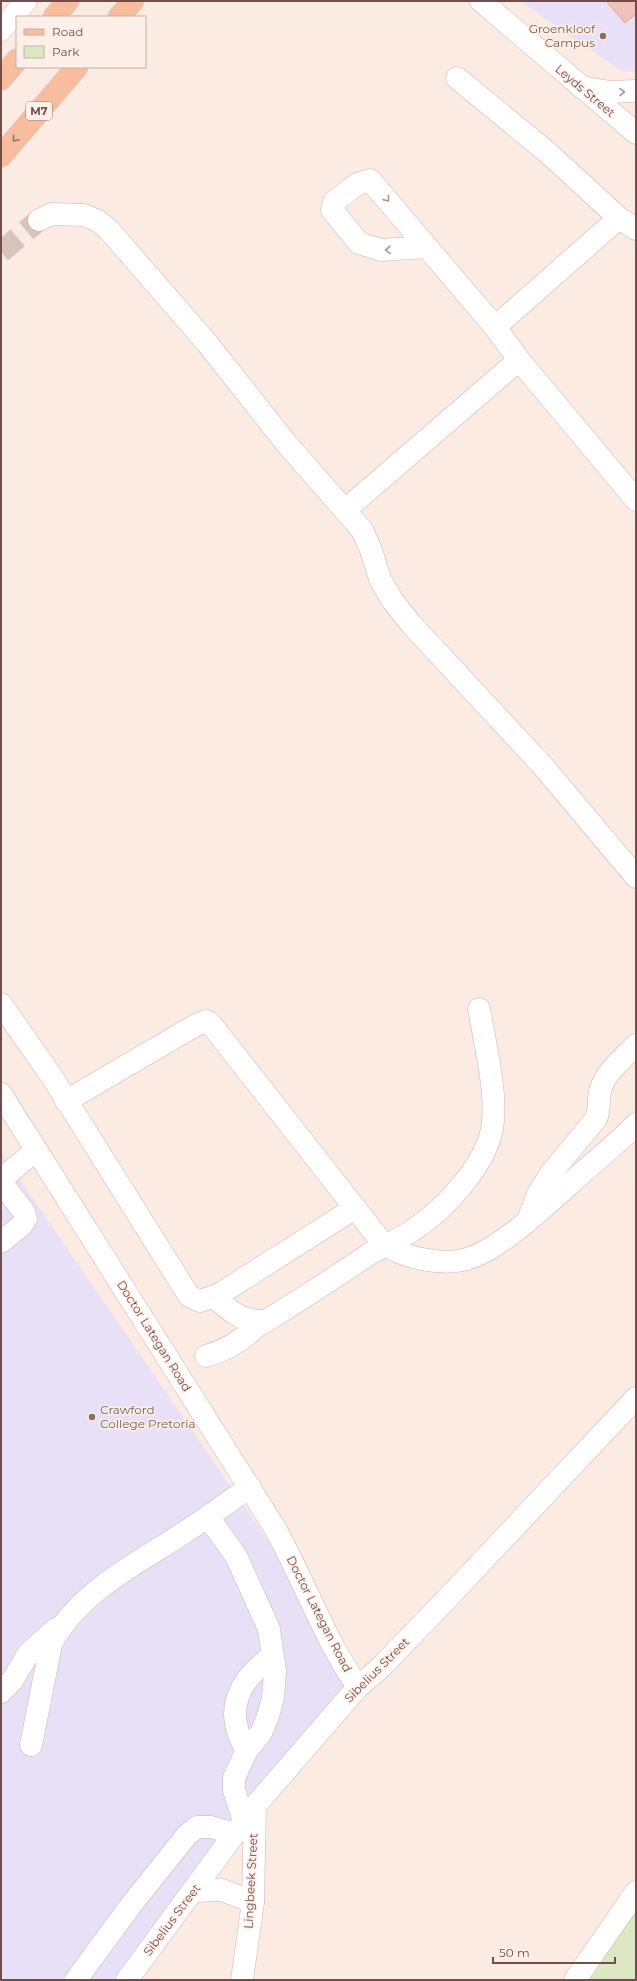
<svg xmlns="http://www.w3.org/2000/svg" width="637" height="1981" viewBox="0 0 637 1981" font-family="Montserrat,sans-serif">
<style>
.education{fill:#e8e0f7}
.green{fill:#dce8c3}
.building{fill:#efc2bc;stroke:#e1a49d}
.lines{fill:none;stroke-linecap:round;stroke-linejoin:round}
.minor-tunnel{stroke:#d9c4bd;stroke-width:22;stroke-dasharray:22 11;stroke-linecap:butt}
.minor-casing{stroke:#ceb3ad;stroke-width:23}
.major-casing{stroke:#d5cac9;stroke-width:23}
.minor{stroke:#fff;stroke-width:22}
.major{stroke:#f7bd9e;stroke-width:22}
.oneway{stroke:#aa9492}
.oneway2{stroke:#9a6f63}
.education-dot{fill:#8d6e63;stroke:#fef0e9;stroke-width:1.5}
.labels{text-anchor:middle;stroke-width:3;stroke-linejoin:round;paint-order:stroke}
.shield{fill:#fef0e9;stroke:#9c7e7a;stroke-width:1}
.shield-label{font-size:11px;font-weight:bold;fill:#724d4a}
.education-label{font-size:12px;fill:#785e54;stroke:#fef0e9;text-anchor:end}
.street-label{font-size:12px;fill:#724d4a;stroke:#fef0e9}
</style>
<rect width="100%" height="100%" fill="#fbebe3"/>
<g class="education">
<path d="M520,1H636V72L621,71Z"/>
<path d="M1,1152L364,1681L132,1980H1Z"/>
</g>
<path class="green" d="M636,1899V1980H579Z"/>
<path class="building" d="M606,1H636V14L625,23Z"/>
<g class="lines">
<path class="minor-tunnel" d="M1,252L39,220"/>
<defs>
<g id="minor">
<path d="M481,1L636,133"/>
<path d="M1,30L26,1"/>
<path d="M457,78L547,152L619,218L636,229"/>
<path d="M581,87L610,92L636,91"/>
<path d="M39,220L52,214L84,215L98,221L109,230L207,343L286,443L362,530L371,550L380,579L392,600L411,624L542,765L636,877"/>
<path d="M495,327L619,218"/>
<path d="M519,360L636,500"/>
<path d="M345,510L519,360L495,327L370,180L357,184L334,202L332,210L359,243L381,250L427,247"/>
<path d="M1,1004L52,1077L189,1296L200,1301L218,1295L355,1208"/>
<path d="M1,1094L273,1525C303,1577 323,1637 358,1687"/>
<path d="M66,1101L196,1025L206,1021L210,1023L384,1245C407,1258 441,1266 467,1259C502,1249 554,1198 582,1173C600,1157 619,1142 636,1124"/>
<path d="M1,1180L36,1150"/>
<path d="M1,1182L24,1212L26,1219L22,1225L1,1242"/>
<path d="M530,1215L538,1194L551,1173L596,1119C601,1108 597,1099 601,1088C606,1072 624,1057 636,1045"/>
<path d="M214,1297C231,1312 242,1322 266,1321"/>
<path d="M206,1356C226,1351 241,1341 256,1327C294,1304 331,1280 368,1255C383,1246 399,1240 413,1230C444,1210 485,1166 492,1129C498,1095 485,1044 479,1009"/>
<path d="M208,1517L236,1556L269,1629L275,1671L273,1698L267,1719L261,1733L247,1750L234,1778V1790L244,1821"/>
<path d="M1,1692L12,1681L28,1654L56,1629"/>
<path d="M31,1745L51,1644C79,1591 137,1564 185,1532C207,1518 228,1502 250,1487"/>
<path d="M247,1750C232,1727 230,1703 247,1680C254,1670 264,1663 272,1655"/>
<path d="M193,1891L222,1890L253,1902"/>
<path d="M76,1980L131,1905L187,1835L197,1827H211L235,1834"/>
<path d="M127,1980L255,1806L358,1687L381,1667L442,1604L636,1398"/>
<path d="M242,1980L253,1902L255,1806"/>
<path d="M575,1980L636,1892"/>
</g>
<g id="major">
<path d="M54,17L68,1"/>
<path d="M119,17L133,1"/>
<path d="M1,79L17,60"/>
<path d="M1,156L77,67"/>
</g>
</defs>
<use href="#minor" class="minor-casing"/>
<use href="#major" class="major-casing"/>
<use href="#minor" class="minor"/>
<use href="#major" class="major"/>
</g>
<defs><path id="oneway-chevron" d="M-2-3.5L2.5 0L-2 3.5" fill="none" stroke-width="1.6" stroke-linecap="round" stroke-linejoin="round"/></defs>
<g class="oneway">
<use href="#oneway-chevron" transform="translate(622 92) rotate(-1)"/>
<use href="#oneway-chevron" transform="translate(387 199) rotate(51)"/>
<use href="#oneway-chevron" transform="translate(388 250) rotate(178)"/>
</g>
<use class="oneway2" href="#oneway-chevron" transform="translate(15 139) rotate(130)"/>
<g class="education-dot">
<circle cx="603" cy="36" r="4"/>
<circle cx="92" cy="1417" r="4"/>
</g>
<g class="labels">
<rect class="shield" x="26" y="102" width="26" height="18" rx="3"/>
<g class="shield-label">
<text x="39" y="115">M7</text>
</g>
<g class="education-label">
<text x="595" y="33">Groenkloof<tspan x="595" dy="14">Campus</tspan></text>
<text x="100" y="1414" text-anchor="start">Crawford<tspan x="100" dy="14">College Pretoria</tspan></text>
</g>
<g class="street-label">
<text transform="translate(585 91) rotate(40)" y="4">Leyds Street</text>
<text transform="translate(154 1336) rotate(58)" y="4">Doctor Lategan Road</text>
<text transform="translate(319 1614) rotate(63)" y="4">Doctor Lategan Road</text>
<text transform="translate(377 1670) rotate(-45)" y="4">Sibelius Street</text>
<text transform="translate(251 1881) rotate(-87)" y="4">Lingbeek Street</text>
<text transform="translate(172 1920) rotate(-53)" y="4">Sibelius Street</text>
</g>
</g>
<rect width="637" height="1981" fill="none" stroke="#724d4a" stroke-width="4"/>
<rect x="16" y="16" width="130" height="52" fill="#fef0e9" stroke="#c6afa9"/>
<rect x="24" y="29" width="20" height="6" fill="#f7bd9e" stroke="#c6afa9"/>
<text x="52" y="36" font-size="12" fill="#724d4a">Road</text>
<rect x="24" y="46" width="20" height="12" fill="#dce8c3" stroke="#c6afa9"/>
<text x="52" y="56" font-size="12" fill="#724d4a">Park</text>
<path d="M493 1957v6h122v-6" fill="none" stroke="#724d4a" stroke-width="2"/>
<text x="499" y="1957" font-size="12" fill="#724d4a" stroke="#fef0e9" stroke-width="3" paint-order="stroke">50 m</text>
</svg>
